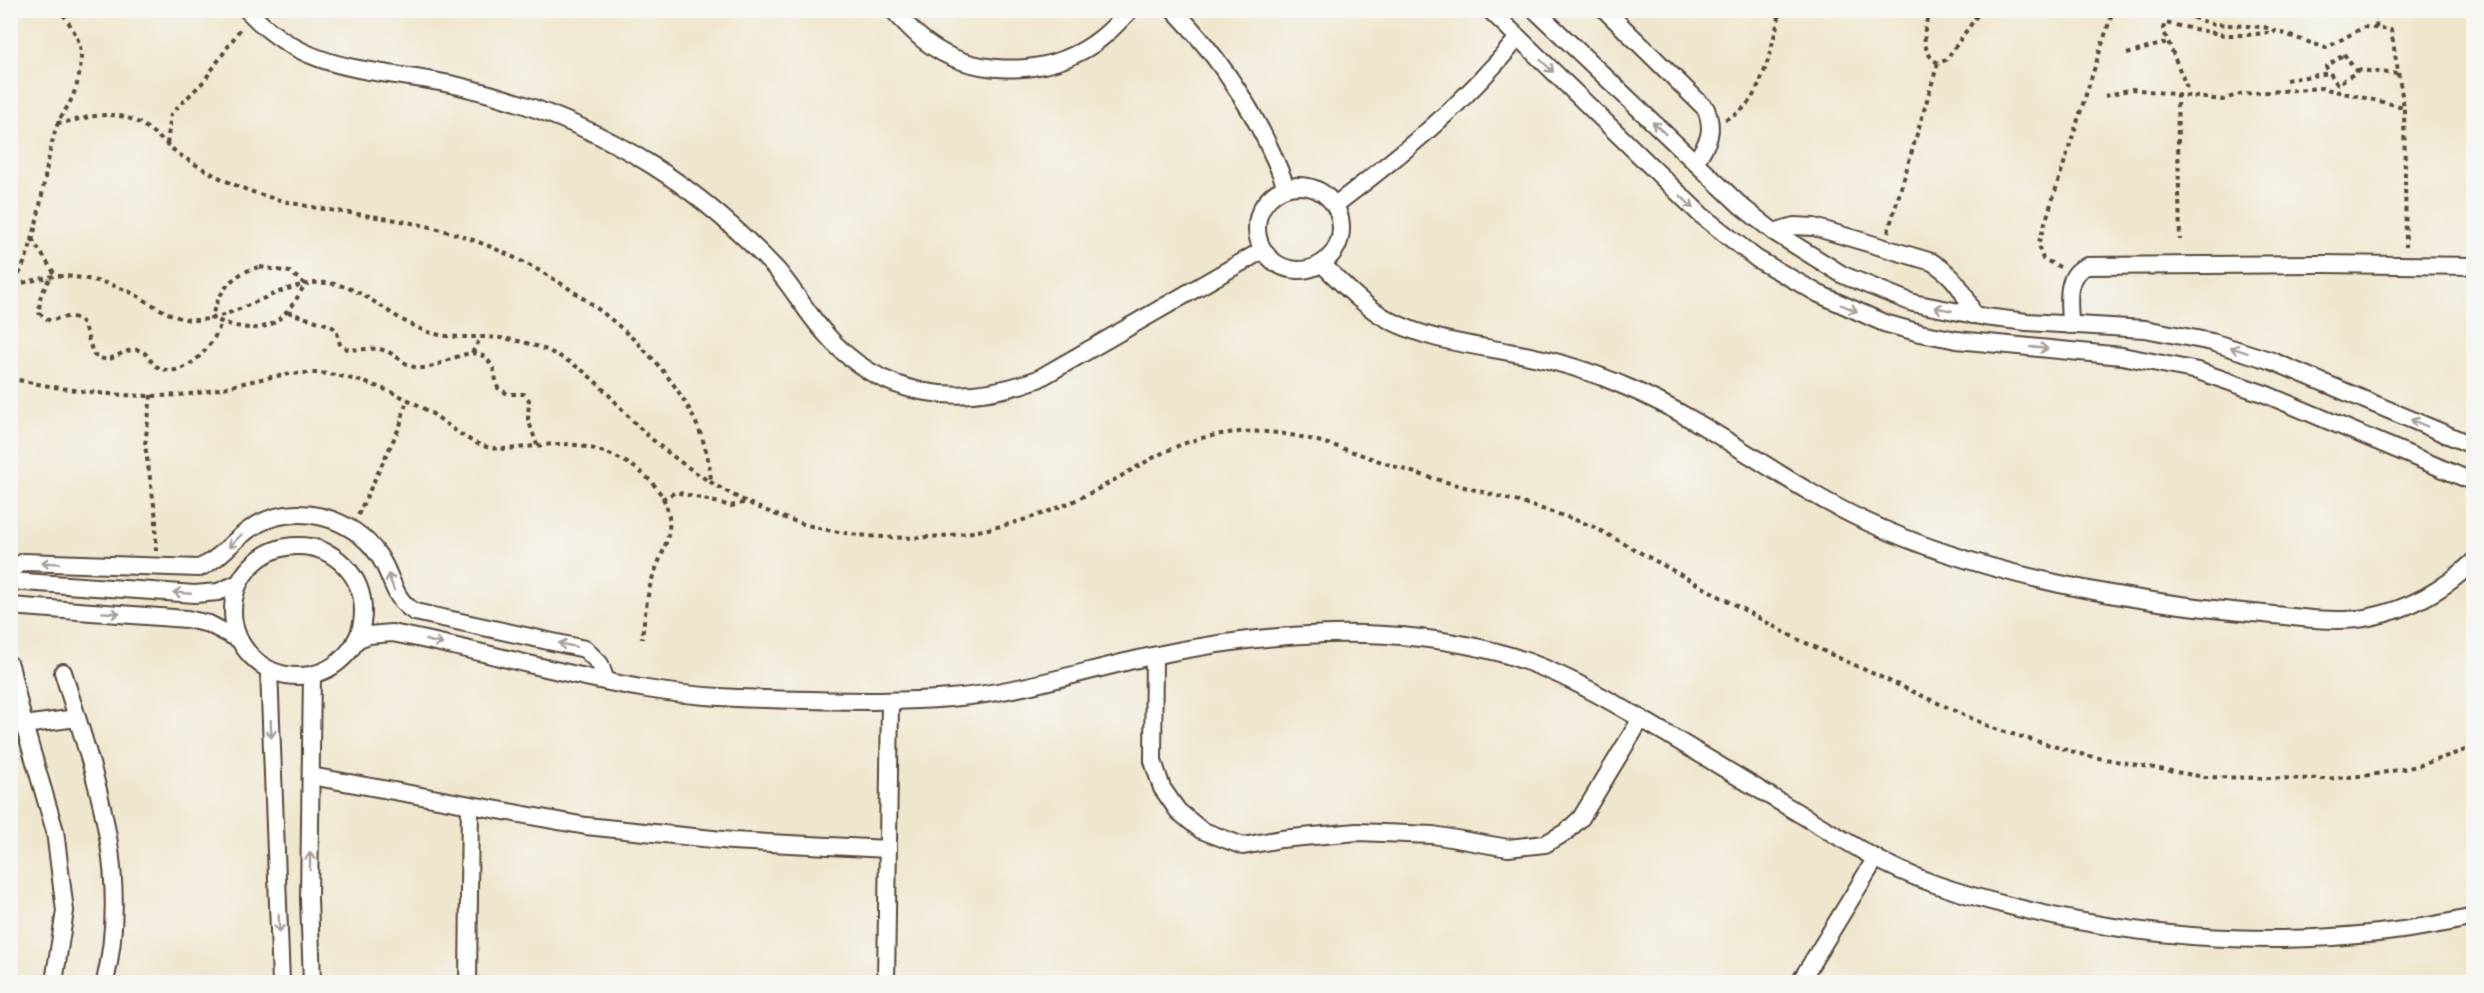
<svg xmlns="http://www.w3.org/2000/svg" width="2484" height="993" viewBox="0 0 2484 993" font-family="'IM FELL Great Primer',serif">
<style>
.lines{fill:none;stroke-linecap:round;stroke-linejoin:round}
.street-casing{stroke:#564638;stroke-width:20}
.path{stroke:#564638;stroke-width:4;stroke-dasharray:4.5 4.5;stroke-linecap:butt}
.street{stroke:#fff;stroke-width:16}
.oneway{stroke:#a79f9a}
</style>
<rect width="100%" height="100%" fill="#f6f6f2"/>
<filter id="ink" filterUnits="userSpaceOnUse"><feTurbulence type="fractalNoise" baseFrequency=".0167" numOctaves="2"/><feDisplacementMap in="SourceGraphic" scale="12" xChannelSelector="R" yChannelSelector="G"/><feConvolveMatrix kernelMatrix="1 2 1 2 8 2 1 2 1" color-interpolation-filters="sRGB"/></filter>
<filter id="wash" filterUnits="userSpaceOnUse"><feTurbulence type="fractalNoise" baseFrequency=".008" numOctaves="4" result="noise"/><feDisplacementMap in="SourceGraphic" scale="24" xChannelSelector="R" yChannelSelector="G"/><feGaussianBlur stdDeviation="1.35" result="paint"/><feColorMatrix in="noise" values="0 0 0 0 0 0 0 0 0 0 0 0 0 0 0 0 0 1.4 0 .05"/><feComposite in="paint" operator="in"/></filter>
<g filter="url(#wash)">
<rect width="100%" height="100%" fill="#efe6ce"/>
</g>
<g filter="url(#ink)">
<g class="lines">
<defs>
<g id="street">
<path d="M247,10C311,78 377,67 459,86C526,102 591,127 650,164C697,193 739,230 777,270C794,290 807,313 824,332C880,399 960,408 1038,379L1263,250"/>
<path d="M893,10C903,21 914,33 926,42C969,75 1034,76 1080,52C1100,42 1115,26 1130,10"/>
<path d="M1174,10C1223,61 1262,122 1286,187"/>
<path d="M1490,10L1701,215L1757,259L1819,294L1884,323L1920,333L1957,340L2122,356L2198,371L2265,394L2474,482"/>
<path d="M1535,10L1741,206L1774,232L1843,275L1913,303L1985,317L2027,322L2145,329L2212,342L2272,361L2474,446"/>
<path d="M1605,10L1706,109C1715,132 1708,143 1695,162"/>
<circle cx="1299" cy="228" r="42"/>
<path d="M1335,205C1404,153 1463,105 1518,38"/>
<path d="M1774,232L1794,226L1814,227L1932,262C1953,275 1965,291 1973,315"/>
<path d="M1322,264C1342,283 1363,306 1389,320C1428,340 1467,344 1509,352C1550,359 1591,371 1629,388C1712,423 1781,482 1863,520C1982,576 2134,603 2264,614C2299,617 2336,624 2370,617C2410,609 2445,589 2474,561"/>
<path d="M2070,325C2070,305 2063,275 2087,266L2323,264L2474,266"/>
<circle cx="298" cy="611" r="65"/>
<path d="M10,569L24,562L199,568C221,559 233,539 253,527C294,501 353,516 379,556C393,576 392,599 415,612L585,649L600,664L606,681"/>
<path d="M10,581L195,594L218,592L239,583"/>
<path d="M10,606L187,619L209,624L238,639"/>
<path d="M356,640L369,635L392,633C477,649 561,675 647,689C701,698 755,699 809,700C856,701 903,702 950,698C1019,693 1085,670 1152,656C1267,632 1382,623 1497,652C1561,669 1615,704 1672,737C1737,776 1802,816 1868,854C1911,879 1962,894 2010,906C2160,944 2323,951 2474,917"/>
<path d="M1154,656L1153,761L1162,788L1178,811L1201,830L1243,846L1281,839L1357,832L1433,835L1508,848L1545,844L1566,832L1581,818L1641,719"/>
<path d="M10,665L24,725L77,718"/>
<path d="M269,670L281,982"/>
<path d="M63,672C95,777 131,871 105,982"/>
<path d="M312,675L309,899L312,982"/>
<path d="M24,725L55,831L65,911L54,982"/>
<path d="M311,776L586,826L732,841L888,849"/>
<path d="M468,982L470,805"/>
<path d="M886,982L890,702"/>
<path d="M1800,982L1876,858"/>
</g>
</defs>
<use href="#street" class="street-casing"/>
<g class="path">
<path d="M1930,10C1924,27 1919,52 1938,63L1946,60L1981,10"/>
<path d="M2167,10L2213,24L2264,27L2326,48L2364,27L2391,30L2404,107L2406,247"/>
<path d="M2376,28L2378,10"/>
<path d="M2127,54L2168,42"/>
<path d="M2344,54L2357,72L2337,84L2326,67Z"/>
<path d="M2357,70L2399,74"/>
<path d="M2286,80L2330,73"/>
<path d="M2187,88L2163,29L2165,23L2224,35H2247L2275,32"/>
<path d="M2177,94L2180,240"/>
<path d="M2105,96L2132,89L2222,100L2240,94L2322,88L2404,107"/>
<path d="M1725,119C1763,109 1771,44 1781,10"/>
<path d="M57,123C78,121 98,112 120,116C147,121 161,142 183,157C206,171 231,185 256,193C315,213 378,213 438,229C545,256 706,362 711,483"/>
<path d="M167,144L171,114L204,81L241,28"/>
<path d="M1888,232L1938,63"/>
<path d="M32,239L56,276"/>
<path d="M260,267L290,272L305,284C280,331 260,337 211,318C220,291 231,273 260,267Z"/>
<path d="M2060,267L2043,259L2038,245L2113,10"/>
<path d="M49,279L40,298L39,313L50,321C88,308 82,327 94,355C111,366 116,352 133,350C148,348 148,362 158,367C185,382 215,344 221,322"/>
<path d="M14,284C28,283 42,277 56,276C73,275 107,282 123,289C146,298 168,319 193,320C227,322 272,289 307,284C355,275 383,315 423,330C443,338 461,337 482,337C514,337 544,346 571,363C601,381 620,410 645,433C697,480 764,518 833,531C924,548 1017,532 1098,489C1134,470 1166,446 1206,437C1287,418 1347,453 1422,475C1479,492 1538,505 1594,527L1795,638L1995,729L2088,756L2204,777L2325,779L2371,775L2418,766L2474,747"/>
<path d="M10,290C42,241 40,181 56,128C59,119 65,111 69,104C77,89 81,72 81,55C81,39 69,23 60,10"/>
<path d="M288,312C296,316 332,324 335,329C339,334 337,341 342,347C356,353 369,346 383,350C397,354 405,367 420,368C444,369 475,336 492,366C496,373 495,381 498,388L508,394H524L529,400L528,419L537,445"/>
<path d="M472,353L481,337"/>
<path d="M10,378C65,391 135,400 190,394C237,388 281,368 329,374C365,380 403,394 434,415C452,427 469,444 492,448C514,451 538,444 560,444C599,444 654,467 667,508C676,536 657,559 650,586C646,603 644,621 642,639"/>
<path d="M151,395L145,445L156,518V551"/>
<path d="M662,499L676,492L731,506L747,502"/>
<path d="M358,515L400,426L407,399"/>
</g>
<use href="#street" class="street"/>
</g>
<defs><path id="oneway-shaft" d="M-6 0H5M1.5-3L5.5 0L1.5 3" fill="none" stroke-width="1.6" stroke-linecap="round" stroke-linejoin="round" transform="scale(1.5)"/></defs>
<g class="oneway">
<use href="#oneway-shaft" transform="translate(1547 66) rotate(44)"/>
<use href="#oneway-shaft" transform="translate(1659 128) rotate(-137)"/>
<use href="#oneway-shaft" transform="translate(1687 202) rotate(44)"/>
<use href="#oneway-shaft" transform="translate(1849 308) rotate(23)"/>
<use href="#oneway-shaft" transform="translate(1943 309) rotate(-168)"/>
<use href="#oneway-shaft" transform="translate(2039 348) rotate(6)"/>
<use href="#oneway-shaft" transform="translate(2239 350) rotate(-162)"/>
<use href="#oneway-shaft" transform="translate(2419 423) rotate(-157)"/>
<use href="#oneway-shaft" transform="translate(235 541) rotate(136)"/>
<use href="#oneway-shaft" transform="translate(50 563) rotate(-177)"/>
<use href="#oneway-shaft" transform="translate(391 582) rotate(-110)"/>
<use href="#oneway-shaft" transform="translate(182 593) rotate(-175)"/>
<use href="#oneway-shaft" transform="translate(111 613) rotate(4)"/>
<use href="#oneway-shaft" transform="translate(434 642) rotate(13)"/>
<use href="#oneway-shaft" transform="translate(567 645) rotate(-168)"/>
<use href="#oneway-shaft" transform="translate(271 729) rotate(88)"/>
<use href="#oneway-shaft" transform="translate(310 861) rotate(-89)"/>
<use href="#oneway-shaft" transform="translate(279 924) rotate(88)"/>
</g>
</g>
<rect width="2484" height="993" fill="none" stroke="#f6f6f2" stroke-width="36"/>
</svg>
